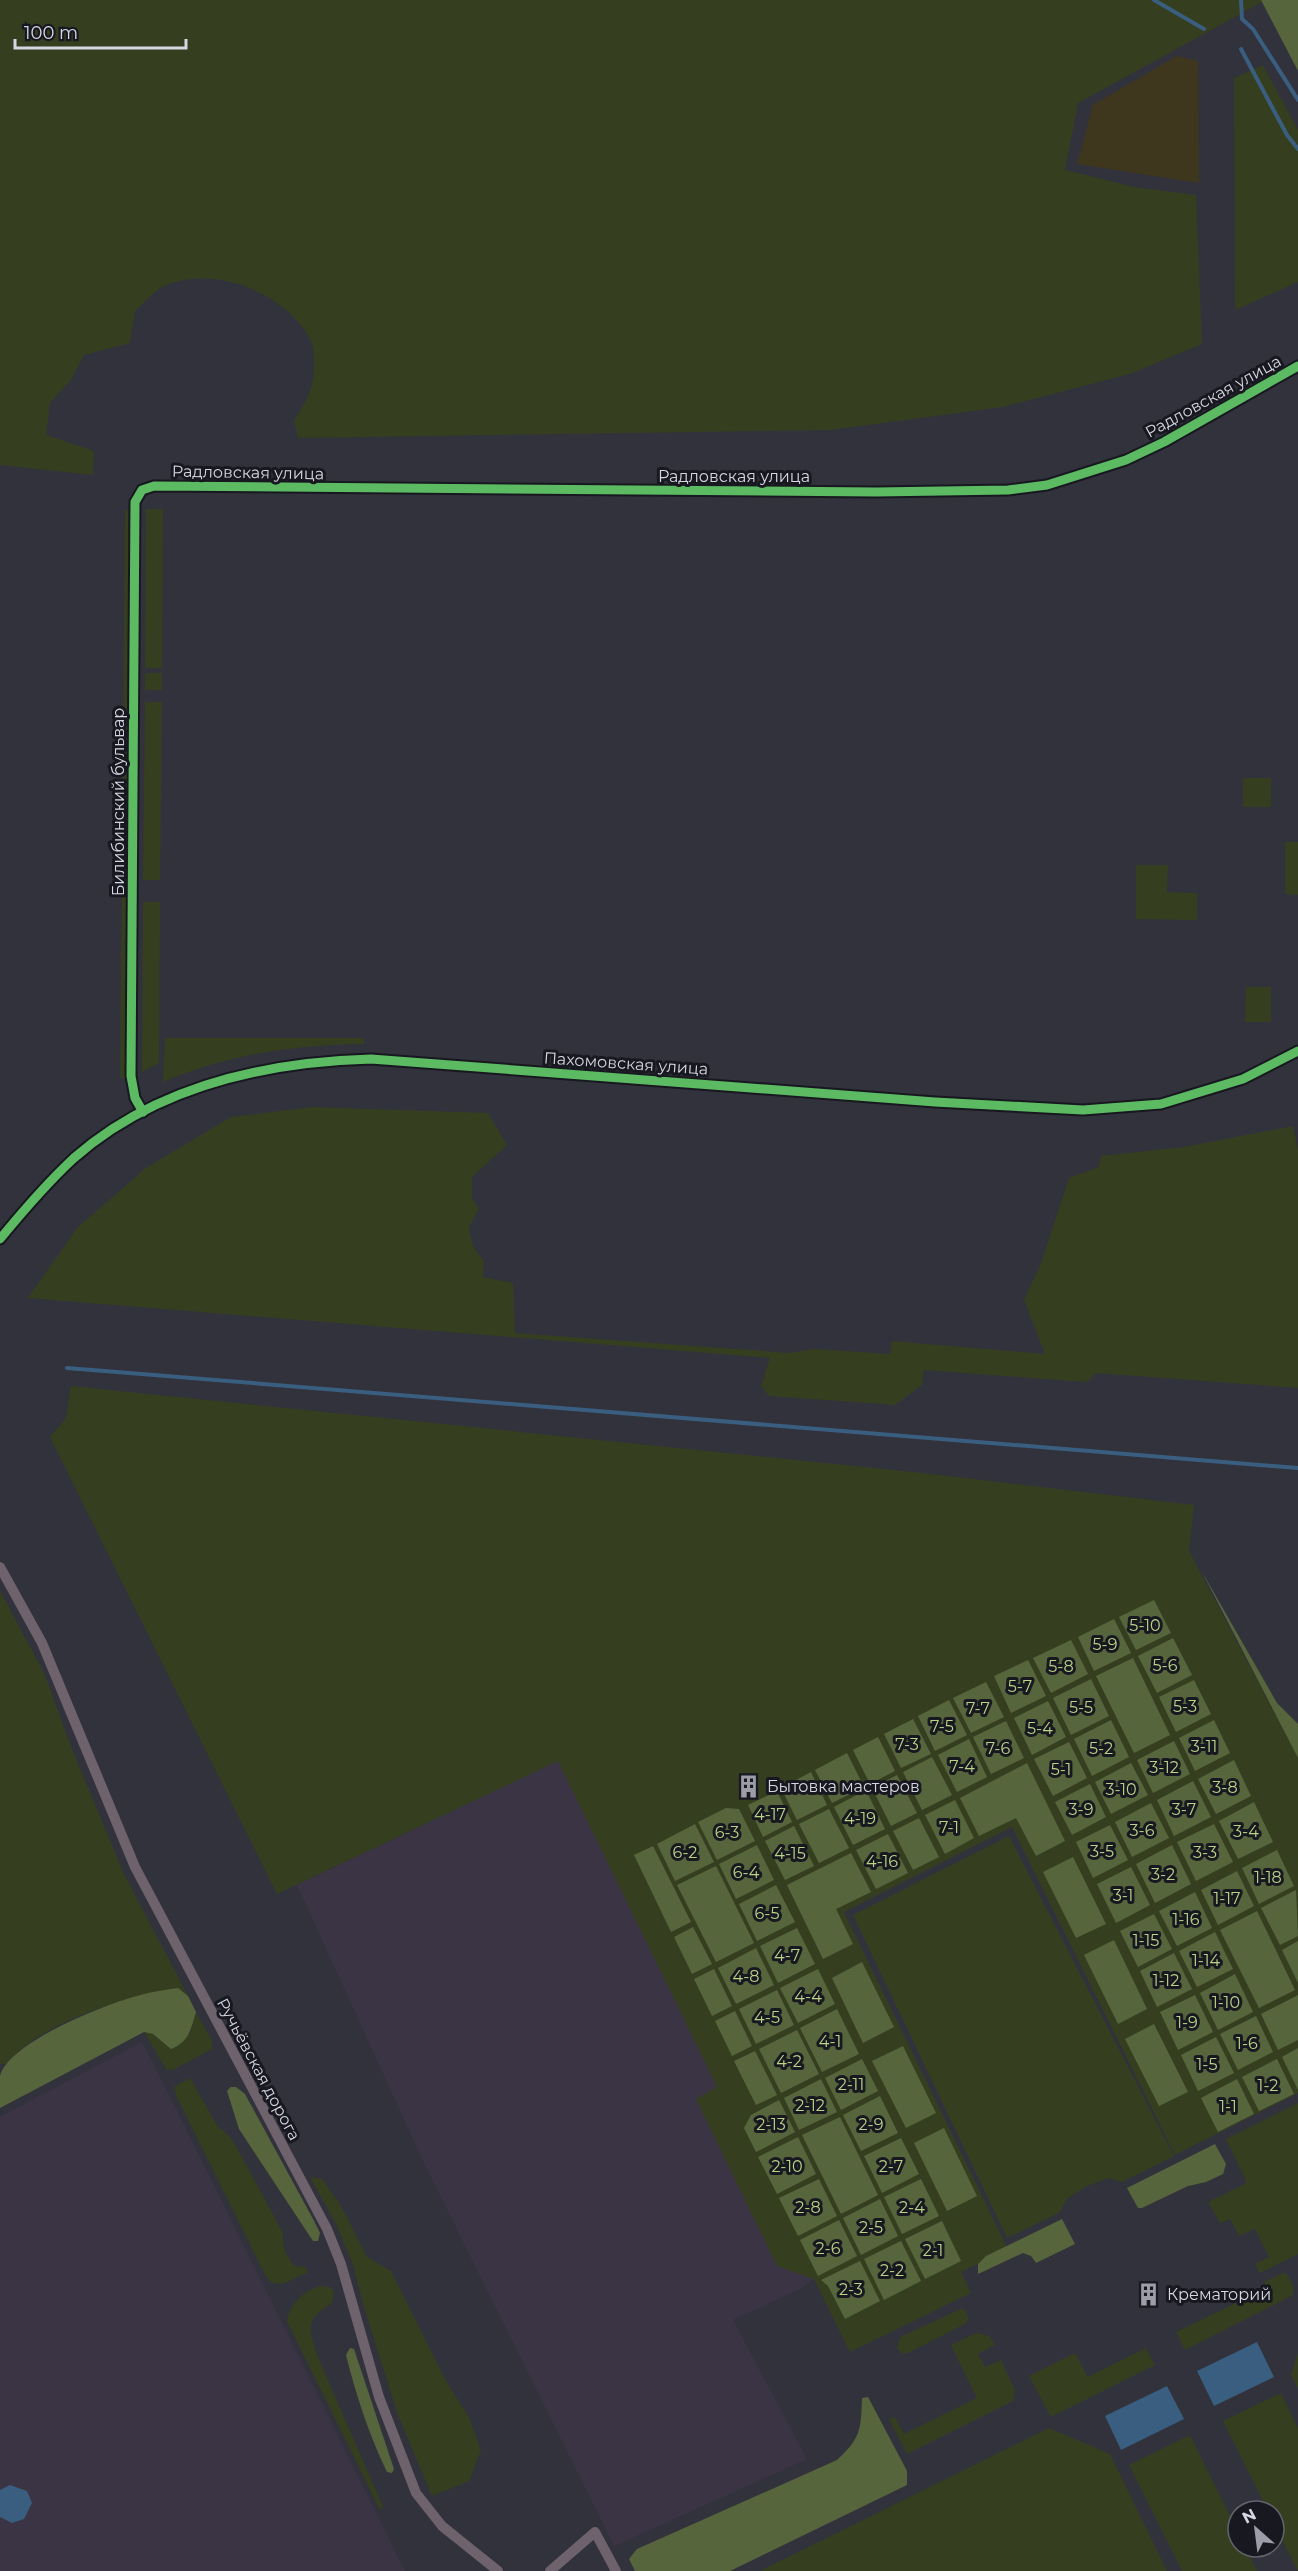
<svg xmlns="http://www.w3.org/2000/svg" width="1298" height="2571" viewBox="0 0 1298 2571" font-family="Montserrat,sans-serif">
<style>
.industrial{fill:#3b3444}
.green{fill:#353f20}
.forest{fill:#57653c}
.sand{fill:#3e371d}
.water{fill:#3a5e7f}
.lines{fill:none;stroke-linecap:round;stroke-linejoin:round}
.stream{stroke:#3a5e7f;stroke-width:4}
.minor{stroke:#6e626c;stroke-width:10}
.cycleway-casing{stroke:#181820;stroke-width:13}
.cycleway{stroke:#5cba63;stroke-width:9}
.labels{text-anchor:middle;stroke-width:6;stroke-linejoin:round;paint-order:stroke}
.street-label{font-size:16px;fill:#d7d7e3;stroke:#181820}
.park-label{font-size:16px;fill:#bad387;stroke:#181820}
.poi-label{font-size:16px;fill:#d7d7e3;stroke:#181820;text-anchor:start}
</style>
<rect width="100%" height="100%" fill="#32323c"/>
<g class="industrial">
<path d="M558,1761L718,2088L696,2099L814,2279L800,2289L733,2320L807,2459L614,2546L422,2159L297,1885Z"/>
<path d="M142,2042L163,2083L405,2571H0V2117Z"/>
</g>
<g class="green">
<path d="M0,0H1261L1262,2L1078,103L1065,170L1134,187L1196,195L1202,344L1130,374L1003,407L830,430L298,438L294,420C308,400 315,386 314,361C314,356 314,348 312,343C288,293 214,263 162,287C153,292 143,304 135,311L130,343L84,355L71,380L50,403L46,435L94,451L93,475L0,465Z"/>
<path d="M1263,65L1298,130V282L1235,310L1234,78Z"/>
<path d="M146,509H163L162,668H145Z"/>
<path d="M125,510H130L127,851L122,856Z"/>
<rect x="145" y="673" width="17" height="17"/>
<path d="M145,702H162L160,880H143Z"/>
<rect x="1243" y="778" width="28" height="29"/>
<path d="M1285,842H1298V895L1285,894Z"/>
<path d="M1136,865H1168L1167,892L1197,893V920L1136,919Z"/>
<path d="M122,869L127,874L125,1078H120Z"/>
<path d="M143,902H160L159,1063L142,1072Z"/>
<path d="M1246,987H1271V1022H1245Z"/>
<path d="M165,1038H364V1044C294,1045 228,1054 163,1082Z"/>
<path d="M312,1107L488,1113L507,1145L472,1177V1199L479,1208L469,1228L473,1247L484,1261L483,1277L513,1283L515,1333L790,1353L813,1349L890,1354L892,1341L1045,1354L1024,1300L1040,1266L1069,1178L1099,1167L1101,1156L1184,1147L1293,1126L1298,1150V1388L1096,1373L1087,1382L924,1370L922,1385L895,1405L769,1396L761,1386L770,1358L28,1298L77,1228L146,1168L231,1117Z"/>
<path d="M71,1386L913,1472L1194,1505L1189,1551L1298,1758V2093L1175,2155L1012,1827L844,1912L1008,2249L961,2272L971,2293L850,2352L814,2279L777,2266L696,2099L717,2087L558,1761L277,1894L50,1437L66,1418Z"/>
<path d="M0,1591L45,1675L71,1747L124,1874L188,1996L178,1988C124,1998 42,2021 6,2064H0Z"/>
<path d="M1009,1836L1174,2156L1122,2182L1109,2178L1089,2185L1068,2198L1059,2213L1007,2238L853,1915Z"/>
<path d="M196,2012L212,2041V2049L173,2070L166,2069L144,2032L153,2034L160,2040L190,2034Z"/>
<path d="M190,2078L217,2125L232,2139L283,2233C283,2249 285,2256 297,2267L304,2266L308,2272L283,2284L271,2283L263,2271L176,2095L174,2087Z"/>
<path d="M1298,2103V2254L1260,2273L1255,2264L1269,2257L1255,2229L1239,2236L1230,2219L1220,2223L1208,2202L1245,2184L1246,2181L1226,2139Z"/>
<path d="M310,2177L322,2179L340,2204L367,2257L391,2271L445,2379L469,2418L481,2450L469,2481L432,2496L398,2415L363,2304L353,2264L336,2224Z"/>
<path d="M1283,2273L1287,2274L1294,2288L1293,2295L1185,2350L1176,2332L1267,2288L1264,2282Z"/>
<path d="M320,2286L330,2287L334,2291L332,2303C306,2319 308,2326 317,2355L384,2509L379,2508L287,2321C290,2303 304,2291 320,2286Z"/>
<path d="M963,2308L969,2318L965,2324L908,2353H901L897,2348L900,2337Z"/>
<path d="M977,2333L989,2336L995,2345L978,2354L985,2367L1001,2360L1015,2390L1013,2401L907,2454L889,2419L895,2417L904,2434L977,2398L951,2345Z"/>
<path d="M1146,2348L1155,2365L1051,2417L1029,2376L1075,2353L1088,2377Z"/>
<path d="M1298,2352V2389L1291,2375Z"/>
<path d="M1281,2393L1298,2428V2571L1274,2524V2511H1268L1223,2421Z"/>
<path d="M1049,2428L1110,2454L1167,2571H760Z"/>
<path d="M1190,2435L1238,2532V2547H1245L1257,2571H1182L1129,2465Z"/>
</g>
<g class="forest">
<path d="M1261,0H1298V71L1262,2Z"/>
<path d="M1201,1570L1277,1703L1298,1724V1758Z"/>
<path d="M1154,1600L1171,1633L1136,1650L1119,1617Z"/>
<path d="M1114,1619L1131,1653L1094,1671L1078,1637Z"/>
<path d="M1173,1638L1192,1675L1157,1693L1138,1656Z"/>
<path d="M1071,1640L1088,1674L1051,1693L1033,1658Z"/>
<path d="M1133,1658L1170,1735L1134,1753L1096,1676Z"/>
<path d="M1028,1660L1046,1696L1011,1713L994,1676Z"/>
<path d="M1091,1679L1109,1716L1071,1735L1053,1698Z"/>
<path d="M1194,1680L1211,1714L1176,1732L1159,1697Z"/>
<path d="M986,1682L1004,1717L971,1733L953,1698Z"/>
<path d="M949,1700L967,1735L935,1751L918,1716Z"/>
<path d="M1048,1701L1066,1737L1032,1755L1014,1718Z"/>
<path d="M913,1719L931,1754L901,1768L884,1734Z"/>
<path d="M1111,1720L1129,1757L1092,1776L1074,1739Z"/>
<path d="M1214,1720L1230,1753L1195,1771L1179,1738Z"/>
<path d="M1006,1721L1024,1758L991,1774L973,1737Z"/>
<path d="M878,1737L895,1771L870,1784L853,1750Z"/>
<path d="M969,1739L987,1777L957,1792L938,1755Z"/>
<path d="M1174,1741L1190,1774L1153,1793L1137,1760Z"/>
<path d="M1069,1742L1087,1778L1053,1796L1034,1759Z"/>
<path d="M847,1753L864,1787L832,1803L815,1770Z"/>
<path d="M932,1757L952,1795L922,1810L903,1772Z"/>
<path d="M1234,1760L1251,1796L1216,1814L1198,1779Z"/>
<path d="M1027,1763L1065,1841L1036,1856L1016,1818L979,1836L960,1798Z"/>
<path d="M1131,1763L1148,1795L1111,1814L1095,1782Z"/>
<path d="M811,1772L827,1805L797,1820L781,1788Z"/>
<path d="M897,1775L917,1813L891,1826L872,1788Z"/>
<path d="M1193,1781L1211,1817L1174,1836L1157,1800Z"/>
<path d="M1090,1784L1106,1817L1072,1835L1055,1802Z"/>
<path d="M866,1790L885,1829L853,1845L834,1807Z"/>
<path d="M777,1791L792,1822L763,1837L748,1805Z"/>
<path d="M955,1800L974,1838L945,1854L925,1815Z"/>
<path d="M1254,1802L1273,1842L1238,1859L1219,1821Z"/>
<path d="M1151,1803L1169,1838L1132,1857L1115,1822Z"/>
<path d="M726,1808L739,1809L755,1841L717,1860L698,1822Z"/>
<path d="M829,1809L849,1848L819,1863L799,1824Z"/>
<path d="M919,1818L939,1857L913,1870L893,1831Z"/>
<path d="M695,1824L714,1862L675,1881L657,1844Z"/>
<path d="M1214,1824L1233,1862L1196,1881L1177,1842Z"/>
<path d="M1110,1825L1128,1860L1093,1878L1076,1842Z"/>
<path d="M794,1826L814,1866L785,1880L765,1841Z"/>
<path d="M888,1834L908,1873L876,1889L856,1850Z"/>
<path d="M757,1845L774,1880L736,1899L719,1864Z"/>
<path d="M1172,1845L1191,1884L1155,1903L1136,1864Z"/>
<path d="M653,1846L691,1922L671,1932L634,1855Z"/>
<path d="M1277,1850L1294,1886L1259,1904L1242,1868Z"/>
<path d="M851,1853L871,1892L836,1909L853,1944L823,1959L787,1885Z"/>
<path d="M1073,1857L1106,1924L1076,1938L1043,1872Z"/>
<path d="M716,1866L754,1943L716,1962L677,1885Z"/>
<path d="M1131,1867L1150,1905L1116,1923L1097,1884Z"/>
<path d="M1237,1871L1254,1906L1218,1925L1201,1890Z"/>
<path d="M776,1885L795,1922L757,1941L739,1904Z"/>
<path d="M1296,1890L1298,1936L1280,1945L1261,1908Z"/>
<path d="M1195,1892L1212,1928L1177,1946L1159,1911Z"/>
<path d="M1257,1911L1295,1990L1259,2008L1220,1930Z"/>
<path d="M1154,1914L1172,1949L1138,1967L1120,1931Z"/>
<path d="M693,1927L712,1964L692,1974L674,1937Z"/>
<path d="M797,1928L815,1964L778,1983L760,1946Z"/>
<path d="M1215,1932L1233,1969L1197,1987L1179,1951Z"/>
<path d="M1114,1940L1147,2009L1118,2024L1084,1955Z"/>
<path d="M1298,1941V1983L1282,1950Z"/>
<path d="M756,1948L774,1985L736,2004L718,1968Z"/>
<path d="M1174,1953L1192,1989L1157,2007L1140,1971Z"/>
<path d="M862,1962L894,2027L863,2043L832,1978Z"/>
<path d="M714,1969L732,2006L712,2016L694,1979Z"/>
<path d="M818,1969L835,2004L798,2023L780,1988Z"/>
<path d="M1235,1974L1253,2012L1218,2030L1200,1993Z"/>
<path d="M178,1988L188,1996L196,2012C191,2029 189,2042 171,2049L153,2034L144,2032L0,2108C0,2098 0,2085 0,2076C8,2043 105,2004 137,1996C150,1992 164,1990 178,1988Z"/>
<path d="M777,1990L794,2025L756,2044L739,2009Z"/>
<path d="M1195,1995L1213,2032L1178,2050L1160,2012Z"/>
<path d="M1298,1995V2040L1278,2050L1261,2014Z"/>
<path d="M837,2009L859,2054L822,2072L800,2028Z"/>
<path d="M735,2011L752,2046L732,2056L715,2021Z"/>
<path d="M1256,2016L1273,2052L1238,2070L1220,2034Z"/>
<path d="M1154,2024L1188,2092L1159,2106L1125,2039Z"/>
<path d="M797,2030L819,2074L781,2093L759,2049Z"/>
<path d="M1216,2037L1234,2073L1198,2091L1181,2055Z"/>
<path d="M903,2046L936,2113L906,2128L872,2061Z"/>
<path d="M1298,2048V2090L1282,2057Z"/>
<path d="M755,2051L777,2095L756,2105L734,2061Z"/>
<path d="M862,2059L878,2091L841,2110L825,2078Z"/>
<path d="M1277,2059L1294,2094L1259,2111L1242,2077Z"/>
<path d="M821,2079L837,2112L799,2130L784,2098Z"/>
<path d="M1237,2079L1254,2114L1218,2132L1201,2098Z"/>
<path d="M231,2087H236L245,2094L313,2219L320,2233L318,2241H313L309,2235L239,2129L227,2091Z"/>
<path d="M880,2096L898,2133L861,2151L843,2115Z"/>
<path d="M779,2100L795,2132L756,2152L744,2128L751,2115Z"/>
<path d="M840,2117L878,2195L841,2214L802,2135Z"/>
<path d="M944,2128L977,2196L947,2211L914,2143Z"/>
<path d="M798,2137L816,2174L777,2194L758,2157Z"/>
<path d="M901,2138L919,2174L882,2193L864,2156Z"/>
<path d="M1215,2144L1226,2164L1223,2174L1206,2182L1188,2186L1142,2208H1138L1127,2188Z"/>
<path d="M819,2179L837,2216L798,2236L779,2198Z"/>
<path d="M921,2179L939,2216L902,2234L884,2197Z"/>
<path d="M880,2199L898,2236L861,2255L843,2218Z"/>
<path d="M1062,2219L1075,2244L1036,2263L1031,2256L1023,2253L978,2274V2264L986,2256Z"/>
<path d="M839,2220L857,2256L818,2276L800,2240Z"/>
<path d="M942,2221L961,2261L925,2279L905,2239Z"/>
<path d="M901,2241L921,2281L884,2300L864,2259Z"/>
<path d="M860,2261L880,2301L845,2319L828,2286L821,2280Z"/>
<path d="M350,2348L354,2349L394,2469L392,2473L387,2472C369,2435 356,2395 346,2355Z"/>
<path d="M868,2397L907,2471V2485L730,2571H635L629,2559L637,2549L837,2460C861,2438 861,2429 862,2398Z"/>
</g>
<path class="sand" d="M1177,56L1198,61L1199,183L1077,164L1093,105Z"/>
<g class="water">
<path d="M1257,2342L1274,2377L1214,2406L1197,2371Z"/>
<path d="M1167,2386L1184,2419L1121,2450L1105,2416Z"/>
<path d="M10,2485L27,2491L32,2503L24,2519L12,2523L0,2517V2490Z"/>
</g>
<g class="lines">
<g class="stream">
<path d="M1154,0L1204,29"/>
<path d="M1241,0L1242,19L1253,29L1298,100"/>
<path d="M1241,49L1287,135L1298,149"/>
<path d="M67,1368L1298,1468"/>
</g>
<g class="minor">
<path d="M143,1112L135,1098L131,1076L135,502L142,490L154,486L876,492L1008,490L1047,485L1126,460L1164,442L1298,366"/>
<path d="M0,1239C23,1211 47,1183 74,1158C156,1086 266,1062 371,1059L935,1102L1083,1110L1161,1104L1243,1079L1298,1051"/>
<path d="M0,1567L42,1643L135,1867L327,2229L341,2264L379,2397L416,2493L442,2526L498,2571"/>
<path d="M550,2571L595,2532L616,2571"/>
</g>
<defs>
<g id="cycleway">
<path d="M143,1112L135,1098L131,1076L135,502L142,490L154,486L876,492L1008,490L1047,485L1126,460L1164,442L1298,366"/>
<path d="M0,1239C23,1211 47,1183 74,1158C156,1086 266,1062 371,1059L935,1102L1083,1110L1161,1104L1243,1079L1298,1051"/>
</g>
</defs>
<use href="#cycleway" class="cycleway-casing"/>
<use href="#cycleway" class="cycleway"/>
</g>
<defs>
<symbol id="building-bare" viewBox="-9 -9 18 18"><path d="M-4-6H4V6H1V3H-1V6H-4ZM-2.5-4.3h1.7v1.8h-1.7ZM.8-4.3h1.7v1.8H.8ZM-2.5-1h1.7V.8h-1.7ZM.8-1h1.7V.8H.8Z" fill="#9d9da9" stroke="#181820" stroke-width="2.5" paint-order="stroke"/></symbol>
</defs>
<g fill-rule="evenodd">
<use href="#building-bare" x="732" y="1770" width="33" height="33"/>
<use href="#building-bare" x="1132" y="2278" width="33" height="33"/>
</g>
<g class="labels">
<g class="street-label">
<text transform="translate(1213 396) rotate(-29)" y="6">Радловская улица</text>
<text transform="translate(248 472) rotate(1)" y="6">Радловская улица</text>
<text x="734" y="482">Радловская улица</text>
<text transform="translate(118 802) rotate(-90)" y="6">Билибинский бульвар</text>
<text transform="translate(626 1063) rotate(4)" y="6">Пахомовская улица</text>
<text transform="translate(259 2069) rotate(62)" y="6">Ручьёвская дорога</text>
</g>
<g class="park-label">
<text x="1145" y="1631">5-10</text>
<text x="1105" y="1650">5-9</text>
<text x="1165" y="1671">5-6</text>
<text x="1061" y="1672">5-8</text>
<text x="1020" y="1692">5-7</text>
<text x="1185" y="1712">5-3</text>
<text x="1081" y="1713">5-5</text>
<text x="978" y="1714">7-7</text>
<text x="942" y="1732">7-5</text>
<text x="1040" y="1734">5-4</text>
<text x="907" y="1750">7-3</text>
<text x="1204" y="1752">3-11</text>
<text x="998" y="1754">7-6</text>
<text x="1101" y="1754">5-2</text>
<text x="962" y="1772">7-4</text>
<text x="1164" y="1773">3-12</text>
<text x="1061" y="1775">5-1</text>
<text x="1225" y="1793">3-8</text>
<text x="1121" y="1795">3-10</text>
<text x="1081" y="1815">3-9</text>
<text x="1184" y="1815">3-7</text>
<text x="770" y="1820">4-17</text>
<text x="860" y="1824">4-19</text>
<text x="949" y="1833">7-1</text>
<text x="1142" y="1836">3-6</text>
<text x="1246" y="1837">3-4</text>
<text x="727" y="1838">6-3</text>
<text x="1102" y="1857">3-5</text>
<text x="685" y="1858">6-2</text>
<text x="1205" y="1858">3-3</text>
<text x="790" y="1859">4-15</text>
<text x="882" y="1867">4-16</text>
<text x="746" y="1878">6-4</text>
<text x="1163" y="1880">3-2</text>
<text x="1268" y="1883">1-18</text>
<text x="1123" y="1901">3-1</text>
<text x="1227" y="1904">1-17</text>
<text x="767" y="1919">6-5</text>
<text x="1186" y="1925">1-16</text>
<text x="1146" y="1946">1-15</text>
<text x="787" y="1961">4-7</text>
<text x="1206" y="1966">1-14</text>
<text x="746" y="1982">4-8</text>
<text x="1166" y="1986">1-12</text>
<text x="808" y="2002">4-4</text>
<text x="1226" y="2008">1-10</text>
<text x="767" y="2023">4-5</text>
<text x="1187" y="2028">1-9</text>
<text x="830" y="2047">4-1</text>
<text x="1247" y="2049">1-6</text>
<text x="789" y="2067">4-2</text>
<text x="1207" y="2070">1-5</text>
<text x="851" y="2090">2-11</text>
<text x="1268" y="2091">1-2</text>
<text x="810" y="2111">2-12</text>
<text x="1228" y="2112">1-1</text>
<text x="771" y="2130">2-13</text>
<text x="871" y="2130">2-9</text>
<text x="787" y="2172">2-10</text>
<text x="891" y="2172">2-7</text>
<text x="808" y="2213">2-8</text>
<text x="912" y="2213">2-4</text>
<text x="871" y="2233">2-5</text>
<text x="828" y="2254">2-6</text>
<text x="933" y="2256">2-1</text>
<text x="892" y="2276">2-2</text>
<text x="851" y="2295">2-3</text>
</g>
<g class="poi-label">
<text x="767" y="1792">Бытовка мастеров</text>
<text x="1167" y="2300">Крематорий</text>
</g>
</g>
<g transform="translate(1256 2529) rotate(332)"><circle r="28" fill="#181820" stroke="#64646e" stroke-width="1.5"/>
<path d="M0-4.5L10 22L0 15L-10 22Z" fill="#9d9da9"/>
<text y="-9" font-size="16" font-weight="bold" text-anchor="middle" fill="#d7d7e3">N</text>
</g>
<path d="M15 39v9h171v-9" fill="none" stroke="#d7d7e3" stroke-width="3"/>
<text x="24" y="39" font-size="18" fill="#d7d7e3" stroke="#181820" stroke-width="4.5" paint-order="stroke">100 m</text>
</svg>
